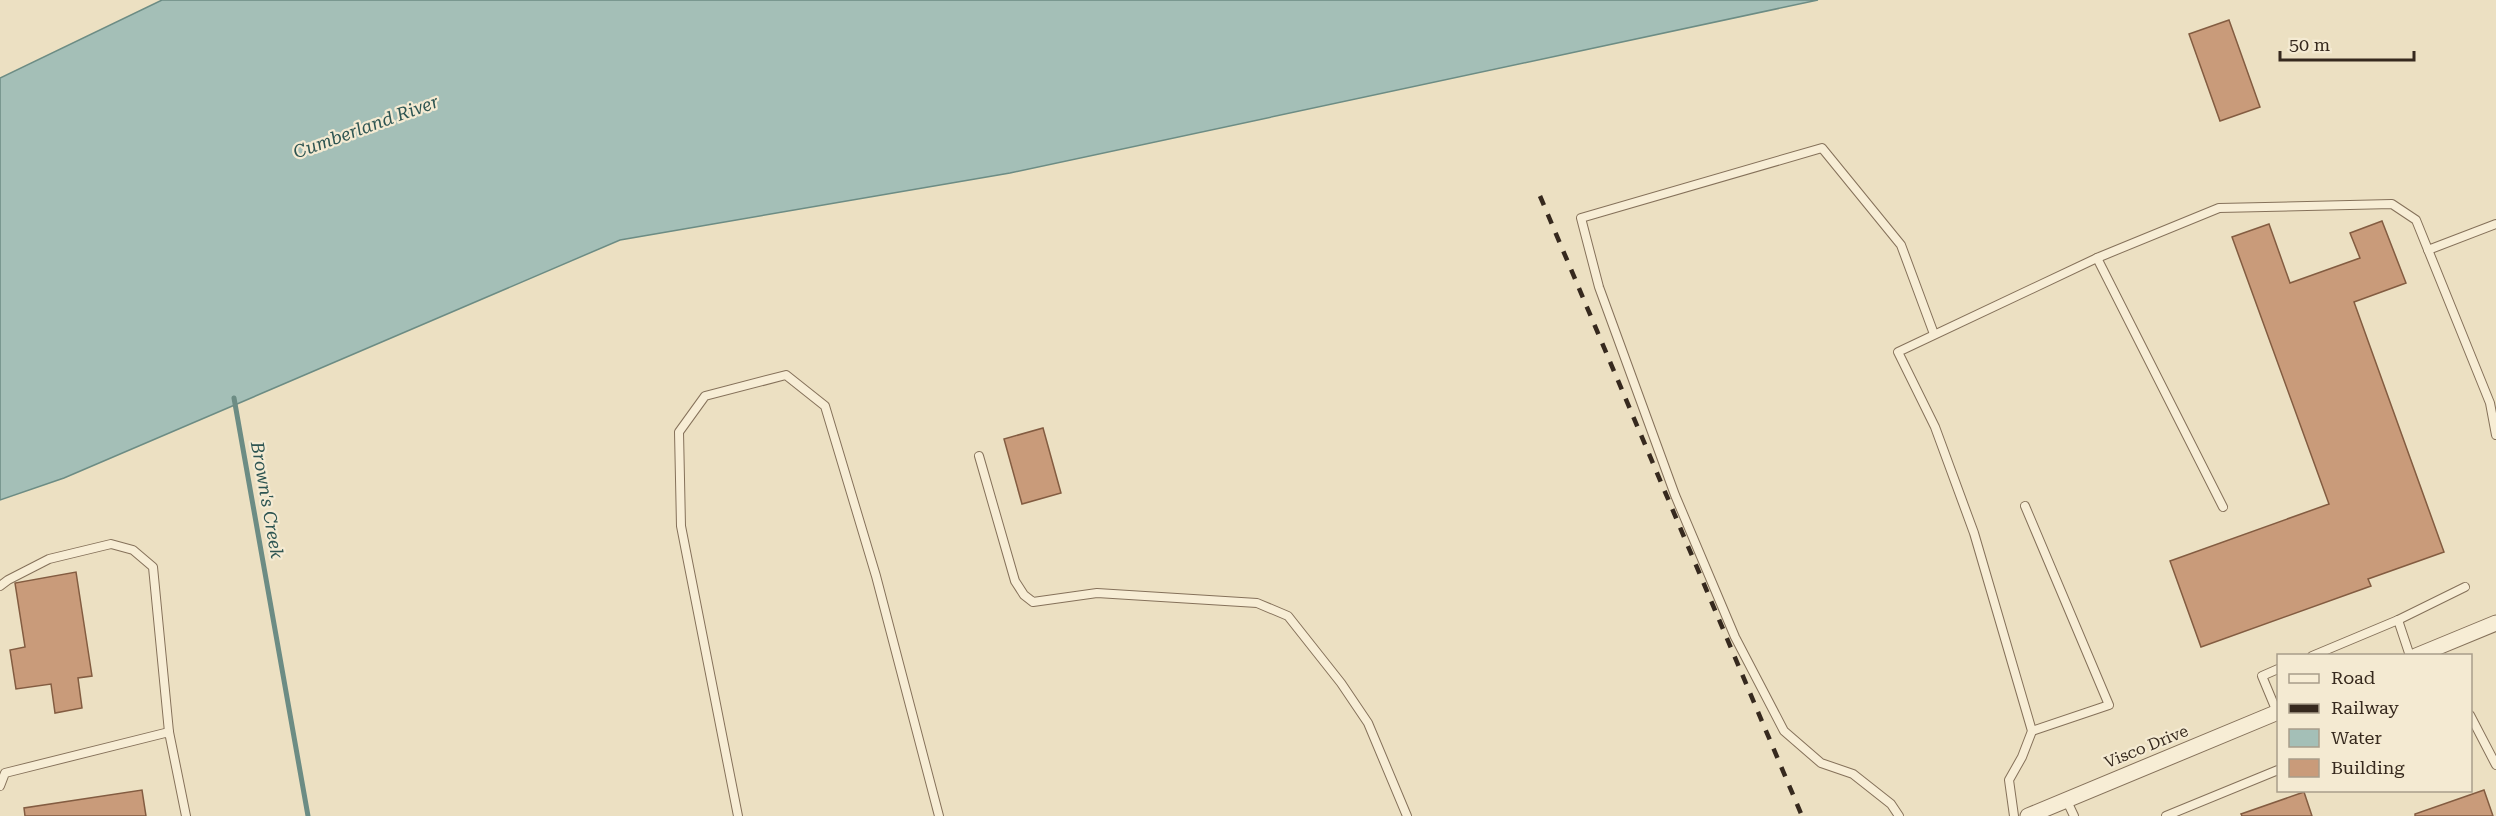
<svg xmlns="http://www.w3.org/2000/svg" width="2496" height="816" viewBox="0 0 2496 816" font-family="'Roboto Serif',serif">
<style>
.water{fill:#a4bfb7;stroke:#6c8c84;stroke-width:1.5}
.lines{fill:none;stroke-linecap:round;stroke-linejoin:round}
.stream{stroke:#6c8c84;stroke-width:5}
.building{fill:#c99b7a;stroke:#835c41;stroke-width:1.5}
.service-casing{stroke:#85715a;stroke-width:10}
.minor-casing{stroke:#85715a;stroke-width:17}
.service{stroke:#f7edd5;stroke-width:8}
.minor{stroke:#f7edd5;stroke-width:15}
.rail{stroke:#36291e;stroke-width:4.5;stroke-dasharray:10 10;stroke-linecap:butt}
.labels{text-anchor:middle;stroke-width:4.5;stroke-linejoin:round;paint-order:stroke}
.street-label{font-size:16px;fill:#36291e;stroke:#f4ead2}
.water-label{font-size:18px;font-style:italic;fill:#2e5552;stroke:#f4ead2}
</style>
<rect width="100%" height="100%" fill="#ece0c2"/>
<path class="water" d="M162,0H1818L1010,173L620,240L64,478L0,500V78Z"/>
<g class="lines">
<path class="stream" d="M234,398L308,816"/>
</g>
<g class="building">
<path d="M2229,20L2260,107L2220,121L2189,34Z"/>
<path d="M2382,221L2406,283L2354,302L2444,552L2368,579L2371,586L2201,647L2170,561L2329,504L2232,237L2269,224L2290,283L2360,258L2350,233Z"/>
<path d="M1043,428L1061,493L1022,504L1004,439Z"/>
<path d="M76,572L92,676L78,678L82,708L55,713L51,684L16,689L10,650L25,647L15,583Z"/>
<path d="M142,790L146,816H25L24,808Z"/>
<path d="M2484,790L2493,816H2415V814Z"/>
<path d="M2304,792L2312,816H2242L2241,814Z"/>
</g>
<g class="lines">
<defs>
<g id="service">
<path d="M2428,250L2496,224"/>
<path d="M2097,258L2219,208L2392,204L2416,220L2490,403L2496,435"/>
<path d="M979,456L1015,581L1024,595L1033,602L1097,593L1257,603L1288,616L1341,683L1368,723L1407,816"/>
<path d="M2025,506L2109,705L2032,731"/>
<path d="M0,586L8,580L49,559L111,544L133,550L153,567L169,732"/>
<path d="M2398,620L2410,656"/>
<path d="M2312,656L2398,620L2465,587"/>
<path d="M2277,712L2262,676L2278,669"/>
<path d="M2470,715L2496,765"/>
<path d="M0,786L5,773L169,732L186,816"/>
<path d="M2066,799L2074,816"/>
<path d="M738,816L681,526L679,432L705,396L786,375L825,406L876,576L939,816"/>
<path d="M1899,816L1891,804L1853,774L1821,763L1784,731L1735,637L1675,495L1599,287L1581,218L1822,148L1901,245L1934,334"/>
<path d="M2014,816L2009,780L2022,757L2032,731L1974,533L1935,427L1898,352L2097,258L2223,507"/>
<path d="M2166,816L2278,770"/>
</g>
<g id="minor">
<path d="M2416,656L2496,623"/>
<path d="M2028,816L2278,712"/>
</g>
</defs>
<use href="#service" class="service-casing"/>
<use href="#minor" class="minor-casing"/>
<use href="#service" class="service"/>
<use href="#minor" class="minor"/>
<path class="rail" d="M1540,196L1802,816"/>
</g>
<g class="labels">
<g class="street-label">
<text transform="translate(2146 746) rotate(-22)" y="6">Visco Drive</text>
</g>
<g class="water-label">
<text transform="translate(366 127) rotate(-20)" y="6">Cumberland River</text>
<text transform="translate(267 500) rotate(80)" y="6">Brown's Creek</text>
</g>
</g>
<rect x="2277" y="654" width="195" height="138" fill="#f4ead2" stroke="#a89d8a" stroke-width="1.5"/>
<rect x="2289" y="674" width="30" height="9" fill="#f7edd5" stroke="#a89d8a" stroke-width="1.5"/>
<text x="2331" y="684" font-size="18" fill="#36291e">Road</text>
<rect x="2289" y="704" width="30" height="9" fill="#36291e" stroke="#a89d8a" stroke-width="1.5"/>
<text x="2331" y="714" font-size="18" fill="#36291e">Railway</text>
<rect x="2289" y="729" width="30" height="18" fill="#a4bfb7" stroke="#a89d8a" stroke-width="1.5"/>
<text x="2331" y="744" font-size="18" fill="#36291e">Water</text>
<rect x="2289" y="759" width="30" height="18" fill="#c99b7a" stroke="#a89d8a" stroke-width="1.5"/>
<text x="2331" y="774" font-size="18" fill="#36291e">Building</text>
<path d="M2280 51v9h134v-9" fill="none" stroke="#36291e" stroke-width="3"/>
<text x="2289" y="51" font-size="18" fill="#36291e" stroke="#f4ead2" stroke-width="4.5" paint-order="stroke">50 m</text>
</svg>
